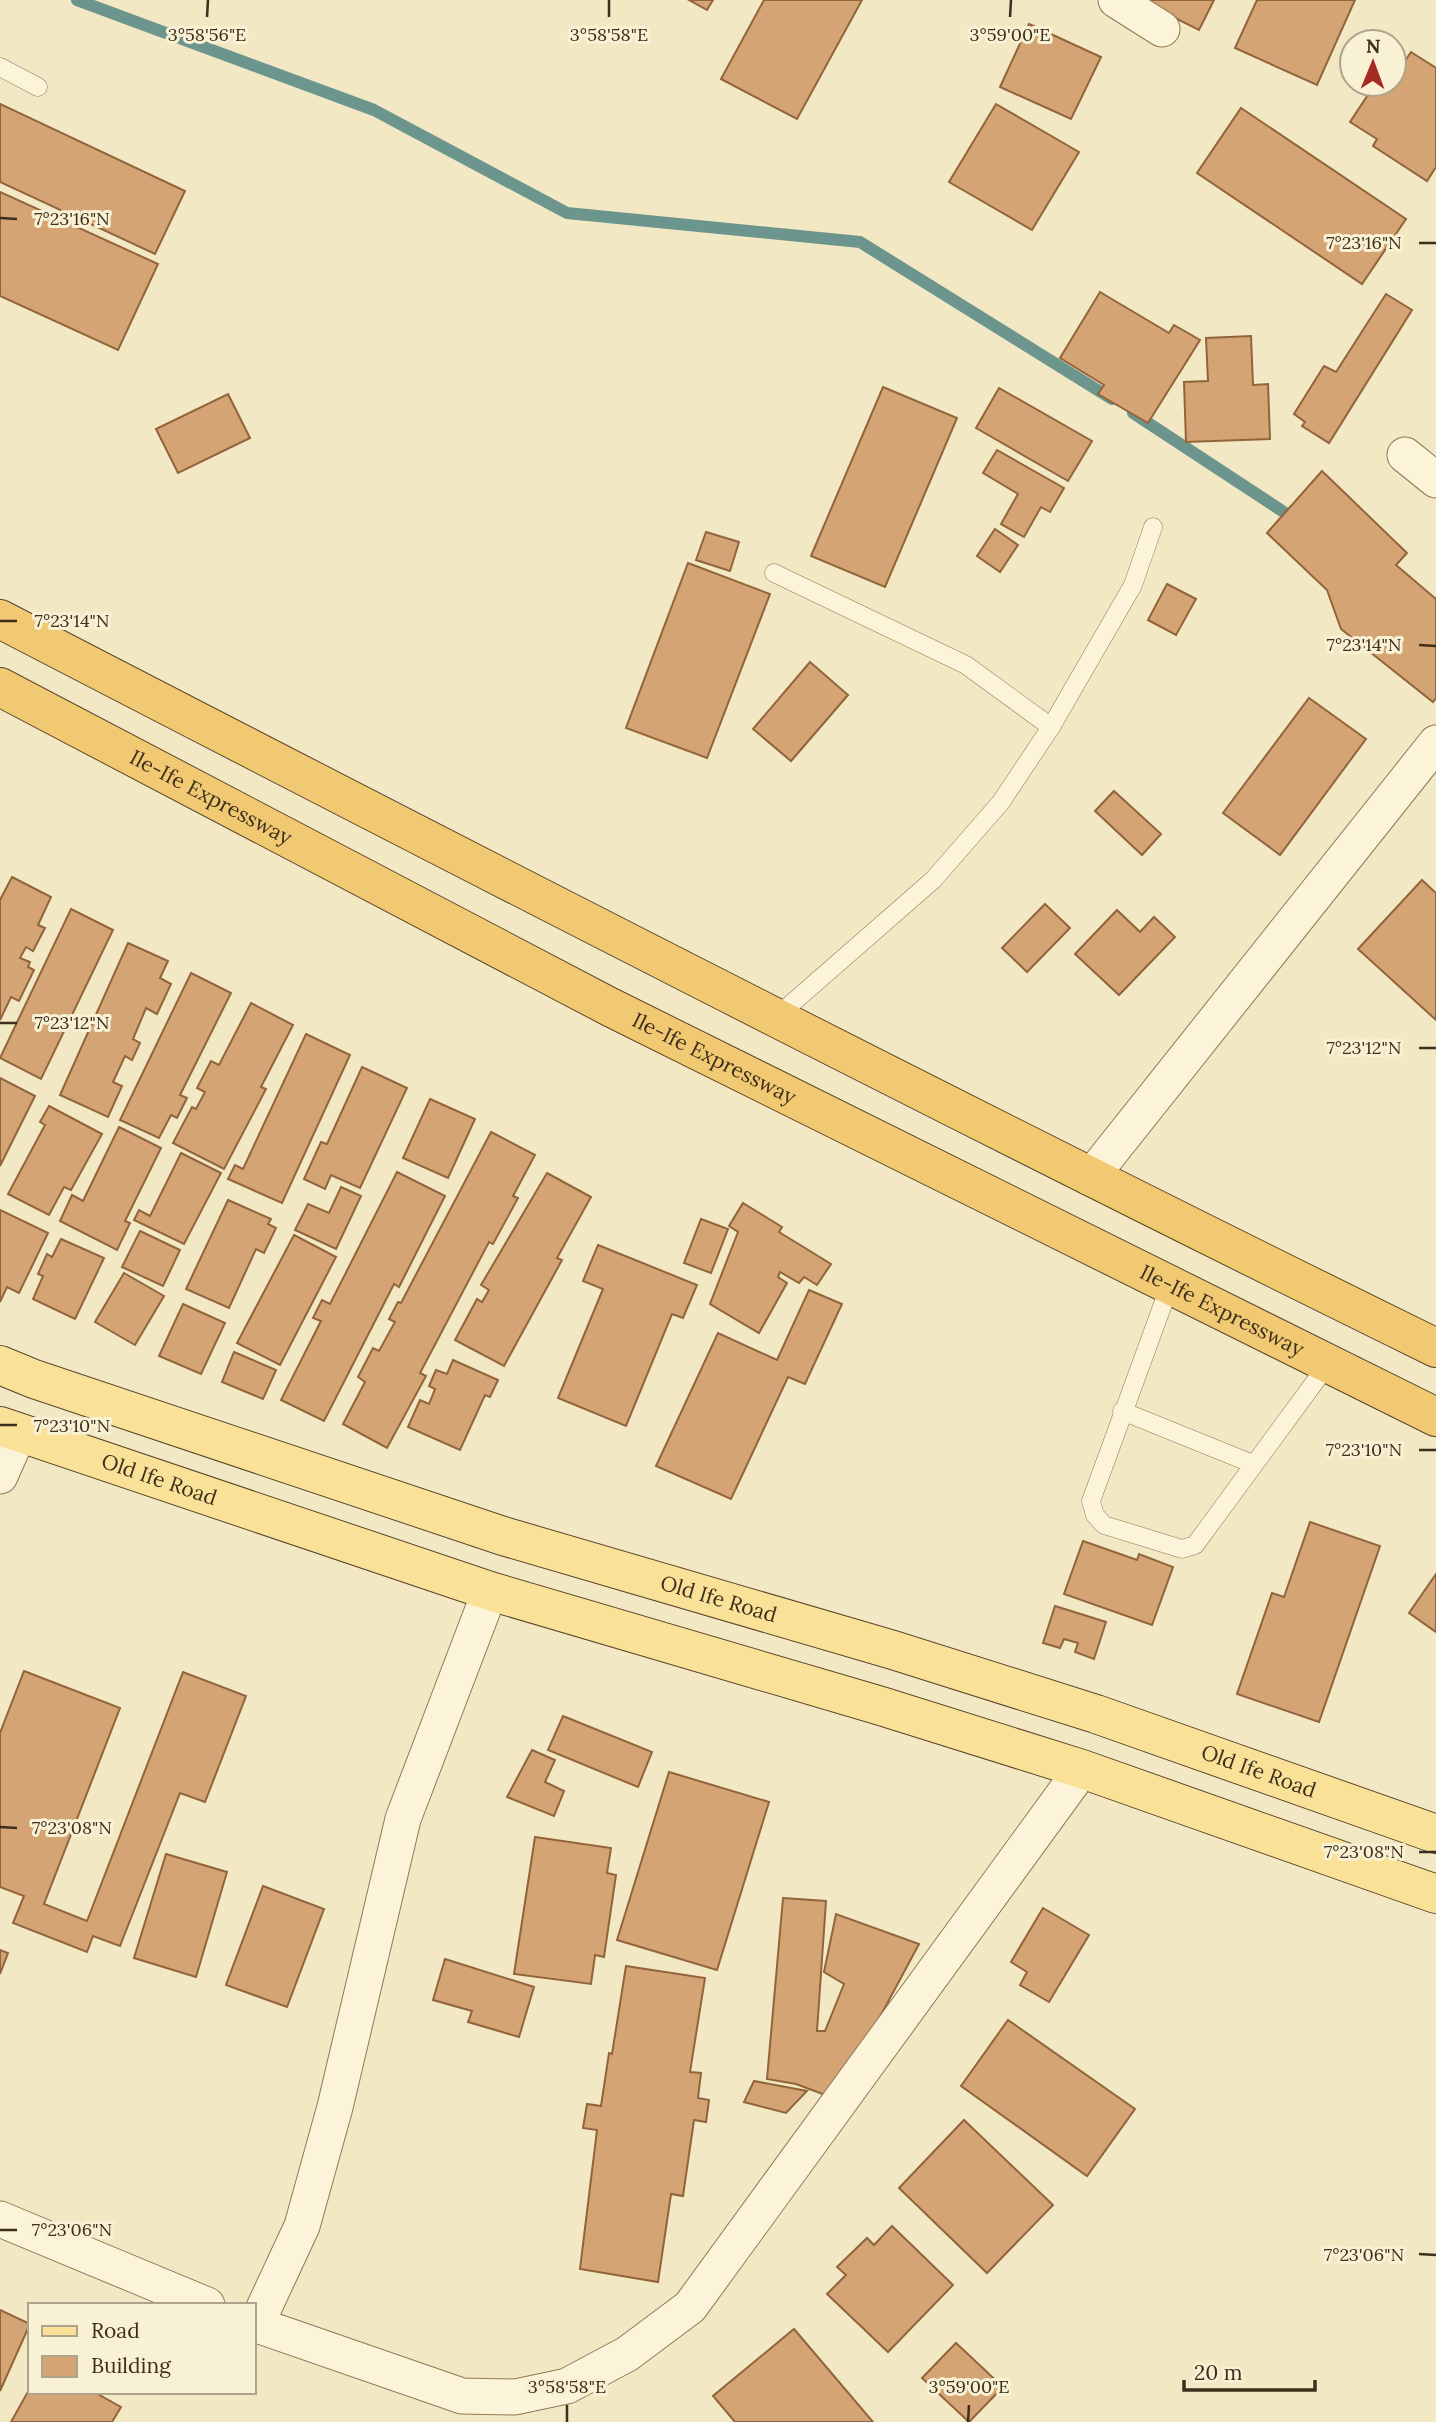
<svg xmlns="http://www.w3.org/2000/svg" width="1436" height="2422" viewBox="0 0 1436 2422" font-family="Lora,serif">
<style>
.lines{fill:none;stroke-linecap:round;stroke-linejoin:round}
.stream{stroke:#6b958d;stroke-width:12}
.building{fill:#d4a475;stroke:#91643b;stroke-width:2}
.service-casing{stroke:#8f7958;stroke-width:19}
.minor-casing{stroke:#8f7958;stroke-width:37}
.primary-casing{stroke:#5c462c;stroke-width:40}
.trunk-casing{stroke:#5c462c;stroke-width:40}
.service{stroke:#fcf4d8;stroke-width:18}
.minor{stroke:#fcf4d8;stroke-width:35}
.primary{stroke:#f9e298;stroke-width:38}
.trunk{stroke:#f1c972;stroke-width:38}
.ticks{fill:none;stroke:#3d2f1d;stroke-width:2.5}
.labels{text-anchor:middle;stroke-width:6;stroke-linejoin:round;paint-order:stroke}
.street-label{font-size:21px;fill:#3d2f1d;stroke:#f9f1d4}
.ticks-label{font-size:18px;text-anchor:middle;fill:#3d2f1d;stroke:#f9f1d4;stroke-width:6;stroke-linejoin:round;paint-order:stroke}
</style>
<rect width="100%" height="100%" fill="#f2e8c3"/>
<g class="lines">
<g class="stream">
<path d="M77,0L374,110L567,213L860,242L1112,399"/>
<path d="M1133,413L1299,522"/>
</g>
</g>
<g class="building">
<path d="M689,0H713L707,10Z"/>
<path d="M764,0H862L797,119L721,79Z"/>
<path d="M1139,0H1214L1199,30Z"/>
<path d="M1257,0H1355L1317,85L1235,48Z"/>
<path d="M1029,24L1101,57L1071,119L1000,87Z"/>
<path d="M1411,52L1436,68V167L1427,181L1373,146L1377,139L1350,122L1375,84H1394V77Z"/>
<path d="M0,104L185,191L155,254L0,182Z"/>
<path d="M996,104L1079,152L1032,230L949,182Z"/>
<path d="M1241,108L1406,219L1362,284L1197,173Z"/>
<path d="M0,192L158,264L118,350L0,296Z"/>
<path d="M1100,292L1169,333L1174,325L1200,340L1148,423L1098,394L1104,385L1060,358Z"/>
<path d="M1386,294L1412,310L1329,443L1302,426L1305,422L1294,414L1324,366L1336,372Z"/>
<path d="M1251,336L1253,385L1268,384L1270,439L1186,442L1184,382L1208,381L1206,338Z"/>
<path d="M883,387L957,418L885,587L811,556Z"/>
<path d="M999,388L1092,441L1068,481L976,428Z"/>
<path d="M228,394L250,438L178,473L156,429Z"/>
<path d="M997,450L1064,488L1050,512L1041,507L1024,537L1001,524L1018,494L983,473Z"/>
<path d="M1322,471L1407,553L1396,565L1436,599V698L1433,702L1341,629L1327,590L1267,533Z"/>
<path d="M995,529L1018,545L1000,572L977,556Z"/>
<path d="M706,532L739,542L730,571L696,560Z"/>
<path d="M688,563L770,594L707,758L626,728Z"/>
<path d="M1167,584L1196,599L1176,635L1148,620Z"/>
<path d="M810,662L848,695L791,761L753,729Z"/>
<path d="M1309,698L1366,739L1280,855L1223,813Z"/>
<path d="M1114,791L1161,834L1142,855L1095,811Z"/>
<path d="M12,877L51,897L38,925L45,928L33,951L26,947L20,958L30,962L28,967L34,970L19,1001L11,997L0,1020V900Z"/>
<path d="M1422,880L1436,893V1020L1358,949Z"/>
<path d="M1045,904L1070,928L1027,972L1002,948Z"/>
<path d="M71,909L113,930L41,1079L0,1058Z"/>
<path d="M1117,910L1140,932L1154,917L1175,937L1119,995L1075,954Z"/>
<path d="M128,943L168,961L160,978L171,984L157,1014L146,1008L133,1039L140,1043L132,1060L125,1056L113,1082L122,1086L108,1117L60,1095Z"/>
<path d="M191,973L231,993L180,1095L187,1098L177,1118L171,1115L159,1138L120,1120Z"/>
<path d="M251,1003L293,1025L261,1087L266,1089L224,1169L173,1143L192,1107L196,1109L205,1092L197,1088L211,1061L219,1065Z"/>
<path d="M306,1034L350,1055L282,1203L228,1179L235,1165L243,1169Z"/>
<path d="M362,1067L407,1088L360,1188L331,1175L325,1189L304,1179L321,1142L327,1144Z"/>
<path d="M0,1078L35,1096L0,1166Z"/>
<path d="M430,1099L475,1119L448,1178L403,1158Z"/>
<path d="M49,1106L102,1134L71,1190L64,1187L49,1215L8,1194L45,1125L40,1122Z"/>
<path d="M119,1127L161,1148L125,1221L130,1223L117,1250L60,1221L72,1195L83,1201Z"/>
<path d="M491,1132L535,1155L513,1196L518,1198L493,1244L489,1242L420,1373L426,1376L387,1448L343,1424L365,1382L358,1377L373,1348L379,1351L395,1322L389,1319L398,1302L401,1303Z"/>
<path d="M181,1153L221,1173L184,1244L134,1220L139,1210L150,1216Z"/>
<path d="M397,1172L445,1196L399,1287L394,1284L324,1421L281,1400L321,1321L313,1318L322,1300L330,1304Z"/>
<path d="M547,1173L591,1197L557,1258L562,1260L504,1366L455,1340L477,1299L482,1302L489,1290L481,1285Z"/>
<path d="M341,1187L361,1196L336,1249L295,1230L308,1204L329,1213Z"/>
<path d="M228,1200L271,1219L268,1224L276,1228L264,1253L256,1249L229,1308L186,1289Z"/>
<path d="M743,1203L782,1227L779,1232L831,1264L817,1285L804,1277L799,1283L780,1272L778,1277L787,1283L759,1333L710,1304L738,1232L729,1226Z"/>
<path d="M0,1210L48,1233L19,1293L7,1287L0,1302Z"/>
<path d="M701,1219L728,1229L711,1273L684,1263Z"/>
<path d="M140,1231L180,1250L163,1286L122,1267Z"/>
<path d="M294,1235L336,1257L280,1365L237,1343Z"/>
<path d="M61,1239L104,1258L75,1319L33,1299L43,1276L38,1274L47,1254L52,1257Z"/>
<path d="M598,1245L697,1285L683,1318L672,1314L626,1426L558,1398L603,1289L583,1281Z"/>
<path d="M124,1273L164,1296L135,1345L95,1322Z"/>
<path d="M809,1290L842,1304L805,1384L788,1377L731,1499L656,1466L718,1333L777,1360Z"/>
<path d="M183,1304L225,1323L201,1374L159,1356Z"/>
<path d="M234,1352L276,1370L263,1399L222,1382Z"/>
<path d="M453,1360L498,1380L490,1397L485,1395L460,1450L408,1427L420,1400L429,1404L435,1389L429,1386L436,1370L447,1374Z"/>
<path d="M1310,1522L1380,1546L1319,1722L1237,1694L1272,1593L1284,1597Z"/>
<path d="M1083,1541L1137,1560L1139,1554L1173,1567L1152,1625L1064,1594Z"/>
<path d="M1436,1574V1632L1409,1613Z"/>
<path d="M1055,1606L1106,1622L1094,1659L1075,1652L1078,1643L1064,1639L1060,1648L1043,1643Z"/>
<path d="M24,1671L120,1708L44,1904L87,1921L183,1672L246,1696L205,1802L180,1793L120,1946L93,1936L87,1952L13,1923L24,1896L0,1887V1733Z"/>
<path d="M563,1716L652,1752L638,1787L548,1750Z"/>
<path d="M532,1750L555,1760L545,1782L564,1791L554,1816L507,1797Z"/>
<path d="M669,1772L769,1802L717,1970L617,1940Z"/>
<path d="M535,1837L611,1848L607,1873L616,1875L604,1957L595,1955L591,1984L514,1974Z"/>
<path d="M166,1854L227,1872L196,1977L134,1958Z"/>
<path d="M263,1886L324,1909L287,2007L226,1985Z"/>
<path d="M783,1898L826,1901L817,2031H825L844,1984L824,1972L836,1914L919,1944L836,2099L796,2084L767,2079Z"/>
<path d="M1043,1908L1089,1935L1049,2002L1020,1985L1027,1972L1011,1962Z"/>
<path d="M0,1950L8,1953L0,1974Z"/>
<path d="M445,1959L534,1987L519,2037L468,2022L472,2011L433,2000Z"/>
<path d="M626,1966L705,1978L690,2072L701,2073L698,2098L709,2100L706,2122L694,2120L683,2196L671,2194L658,2282L580,2269L597,2130L583,2128L587,2104L601,2106L609,2053L612,2054Z"/>
<path d="M1008,2020L1135,2109L1087,2176L961,2086Z"/>
<path d="M754,2081L807,2091L786,2113L744,2102Z"/>
<path d="M964,2120L1053,2205L987,2273L899,2188Z"/>
<path d="M892,2226L953,2285L888,2352L827,2294L846,2275L837,2267L867,2238L874,2245Z"/>
<path d="M0,2310L30,2324L0,2391Z"/>
<path d="M794,2329L873,2422H735L713,2396Z"/>
<path d="M956,2343L1003,2387L969,2422L922,2378Z"/>
<path d="M30,2388V2392H94L121,2407L112,2422H11Z"/>
</g>
<g class="lines">
<defs>
<g id="service">
<path d="M0,67L38,87"/>
<path d="M774,573L966,665L1051,727"/>
<path d="M775,1018L933,880L1001,802L1051,727L1133,585L1153,527"/>
<path d="M1170,1285L1091,1501L1095,1515L1104,1525L1182,1549L1195,1545L1328,1364"/>
<path d="M1122,1411L1253,1464"/>
</g>
<g id="minor">
<path d="M1116,0L1162,29"/>
<path d="M1405,455L1436,480"/>
<path d="M1090,1178L1436,743"/>
<path d="M0,1476L19,1433"/>
<path d="M0,2219L207,2305"/>
<path d="M254,2324L462,2396L515,2397L567,2386L627,2354L690,2307L1082,1769"/>
<path d="M256,2325L302,2226L335,2107L403,1819L490,1591"/>
</g>
<g id="primary">
<path id="s1" d="M0,1365L34,1379L503,1536L893,1650L1096,1714L1436,1834"/>
<path id="s2" d="M0,1426L490,1591L881,1706L1082,1769L1436,1894"/>
</g>
<g id="trunk">
<path d="M0,619C477,866 954,1111 1436,1348"/>
<path id="s3" d="M0,687L610,1007L1436,1417"/>
</g>
</defs>
<use href="#service" class="service-casing"/>
<use href="#minor" class="minor-casing"/>
<use href="#primary" class="primary-casing"/>
<use href="#trunk" class="trunk-casing"/>
<use href="#service" class="service"/>
<use href="#minor" class="minor"/>
<use href="#primary" class="primary"/>
<use href="#trunk" class="trunk"/>
</g>
<path class="ticks" d="M207,17L208,0M609,17V0M1010,17L1011,0M0,218L17,219M1419,243H1436M0,621H17M1419,645L1436,646M0,1023H17M1419,1048H1436M0,1425H17M1419,1450H1436M0,1827L17,1828M1419,1852H1436M0,2230H17M1419,2254L1436,2255M567,2422V2405M968,2422L969,2405"/>
<g class="labels">
<g class="street-label">
<text dy="7" stroke="none"><textPath href="#s3" startOffset="238">Ile-Ife Expressway</textPath></text>
<text dy="7" stroke="none"><textPath href="#s3" startOffset="805">Ile-Ife Expressway</textPath></text>
<text dy="7" stroke="none"><textPath href="#s3" startOffset="1372">Ile-Ife Expressway</textPath></text>
<text dy="7" stroke="none"><textPath href="#s2" startOffset="168">Old Ife Road</textPath></text>
<text dy="7" stroke="none"><textPath href="#s1" startOffset="756">Old Ife Road</textPath></text>
<text dy="7" stroke="none"><textPath href="#s1" startOffset="1323">Old Ife Road</textPath></text>
</g>
</g>
<g class="ticks-label">
<text x="207" y="41">3°58'56"E</text>
<text x="609" y="41">3°58'58"E</text>
<text x="1010" y="41">3°59'00"E</text>
<text x="72" y="225">7°23'16"N</text>
<text x="1364" y="249">7°23'16"N</text>
<text x="72" y="627">7°23'14"N</text>
<text x="1364" y="651">7°23'14"N</text>
<text x="72" y="1029">7°23'12"N</text>
<text x="1364" y="1054">7°23'12"N</text>
<text x="72" y="1432">7°23'10"N</text>
<text x="1364" y="1456">7°23'10"N</text>
<text x="72" y="1834">7°23'08"N</text>
<text x="1364" y="1858">7°23'08"N</text>
<text x="72" y="2236">7°23'06"N</text>
<text x="1364" y="2261">7°23'06"N</text>
<text x="567" y="2393">3°58'58"E</text>
<text x="969" y="2393">3°59'00"E</text>
</g>
<rect x="28" y="2303" width="228" height="91" fill="#f9f1d4" stroke="#aea38b" stroke-width="2"/>
<rect x="42" y="2326" width="35" height="10" fill="#f9e298" stroke="#aea38b" stroke-width="2"/>
<text x="91" y="2338" font-size="21" fill="#3d2f1d">Road</text>
<rect x="42" y="2356" width="35" height="21" fill="#d4a475" stroke="#aea38b" stroke-width="2"/>
<text x="91" y="2373" font-size="21" fill="#3d2f1d">Building</text>
<g transform="translate(1373 63) rotate(1)"><circle r="33" fill="#f9f1d4" stroke="#aea38b" stroke-width="2"/>
<path d="M0-5L12 26L0 18L-12 26Z" fill="#a42b21"/>
<text y="-10" font-size="19" font-weight="bold" text-anchor="middle" fill="#3d2f1d">N</text>
</g>
<path d="M1184 2380v10h131v-10" fill="none" stroke="#3d2f1d" stroke-width="3.5"/>
<text x="1194" y="2380" font-size="21" fill="#3d2f1d" stroke="#f9f1d4" stroke-width="5" paint-order="stroke">20 m</text>
</svg>
